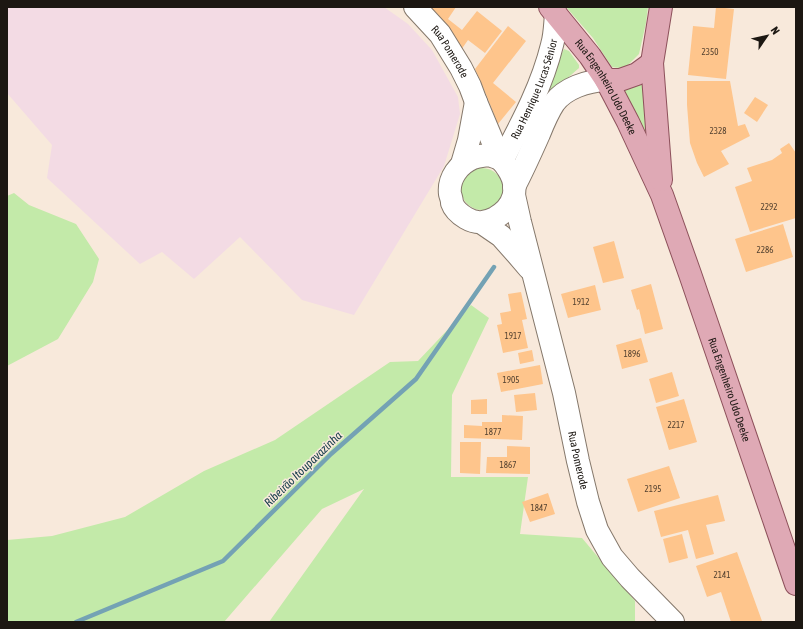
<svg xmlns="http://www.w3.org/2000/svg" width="803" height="629" viewBox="0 0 803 629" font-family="'Asap Condensed',sans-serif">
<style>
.industrial{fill:#f3dbe4}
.green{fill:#c3eaa9}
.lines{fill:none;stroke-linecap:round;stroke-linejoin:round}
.stream{stroke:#74a2b4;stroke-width:4.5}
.building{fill:#fec58c}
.secondary-casing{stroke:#85786b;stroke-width:24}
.primary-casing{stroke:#8d515b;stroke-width:24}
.secondary{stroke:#fff;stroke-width:22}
.primary{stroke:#dfa9b5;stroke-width:22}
.labels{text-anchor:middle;stroke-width:3;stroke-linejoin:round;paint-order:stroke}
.number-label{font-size:9px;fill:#544230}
.street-label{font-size:11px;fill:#1c1712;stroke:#f8e9db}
.water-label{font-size:12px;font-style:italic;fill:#123b49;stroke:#f8e9db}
</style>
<rect width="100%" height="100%" fill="#f8e9db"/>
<path class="industrial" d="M7,7H384L408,24L432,50L458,97L460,114L444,166L354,315L302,300L240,237L194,279L162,252L140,264L47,178L52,145L7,93Z"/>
<g class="green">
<path d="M566,7H648L646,23L639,54L626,67L619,68L612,67L593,38Z"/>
<path d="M564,49L569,51L579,65V68L563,82L518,165L513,152Z"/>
<path d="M644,76L652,158L621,88Z"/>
<circle cx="482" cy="189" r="21"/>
<path d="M14,193L29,205L76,224L99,259L93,282L58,339L7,366V196Z"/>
<path d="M471,305L489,318L452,395L451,477H528L520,534L582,538L635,601V622H269L364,489L322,509L224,622H7V540L52,536L125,517L204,471L275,440L390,362L418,361Z"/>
</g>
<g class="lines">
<path class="stream" d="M76,622L223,561L331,454L416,379L494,267"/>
</g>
<g class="building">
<path d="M431,7H456L448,19L462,30L477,11L502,31L485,53L468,40L461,50Z"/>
<path d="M716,7L734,9L726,79L688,75L693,26L714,28Z"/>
<path d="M508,26L526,41L493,83L516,102L498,124L485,92L475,69Z"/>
<path d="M687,81H730L738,126L745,124L750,136L721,151L729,164L704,177L697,163L690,143L687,105Z"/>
<path d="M755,97L768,105L757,122L744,113Z"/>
<path d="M789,143L796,153V218L750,232L735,187L752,181L747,168L772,160L782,153L780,149Z"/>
<path d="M783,224L793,257L746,272L735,239Z"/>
<path d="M614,241L624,278L603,283L593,247Z"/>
<path d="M651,284L663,329L645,334L639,309L637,310L631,290Z"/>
<path d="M595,285L601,310L568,318L561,294Z"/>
<path d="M521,292L527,319L522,320L528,348L503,353L497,325L502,324L500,313L511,311L508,294Z"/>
<path d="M641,338L648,362L622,369L616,345Z"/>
<path d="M532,350L534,361L520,364L518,353Z"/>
<path d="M540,365L543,384L501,392L497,373Z"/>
<path d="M672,372L679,396L656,403L649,379Z"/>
<path d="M535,393L537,410L516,412L514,395Z"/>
<path d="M487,399V414H471V400Z"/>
<path d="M684,399L697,442L669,450L656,407Z"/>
<path d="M502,415L523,416L522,440L464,438V425L482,426V422H502Z"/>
<path d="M460,442H481L480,474L460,473Z"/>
<path d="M507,446L530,447V474L486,473L487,457H507Z"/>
<path d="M669,466L680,498L638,512L627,479Z"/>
<path d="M548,493L555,514L530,522L522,502Z"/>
<path d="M718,495L725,521L706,525L714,554L696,559L688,530L661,537L654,511Z"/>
<path d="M682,534L688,558L669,563L663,539Z"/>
<path d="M737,552L762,621L761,622H731L721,592L707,597L696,566Z"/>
</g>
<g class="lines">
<defs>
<g id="secondary">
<path id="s1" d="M415,7L440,34L461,68L470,86L476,102L500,159"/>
<path d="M488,155C492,156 496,157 500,159C503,161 506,166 508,169C520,187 515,207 495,218C485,223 476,224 466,218C461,215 454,209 452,203C452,200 451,197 450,194C448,178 459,164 473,158C478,156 483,156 488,155Z"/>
<path id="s2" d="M502,161C522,123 542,86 552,45C555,35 555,24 556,14"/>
<path d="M462,164L469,140L476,102"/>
<path d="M514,187C523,170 531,152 539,134C543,124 548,112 554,103C565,88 587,81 606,80"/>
<path id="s3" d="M514,195L520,222L564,393L578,461L588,502L597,530L612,557L630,578L673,622"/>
<path d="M482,223L501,236L517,254L529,268"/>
</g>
<g id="primary">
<path id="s4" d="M550,7L590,56L606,80L628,122L662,195L690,274L796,584"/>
<path d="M606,80H620L637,74L652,63"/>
<path d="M661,180L652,63L661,7"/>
</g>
</defs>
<use href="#secondary" class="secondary-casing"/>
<use href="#primary" class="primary-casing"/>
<use href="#secondary" class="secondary"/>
<use href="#primary" class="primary"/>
</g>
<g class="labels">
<g class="number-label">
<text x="710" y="55">2350</text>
<text x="718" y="134">2328</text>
<text x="769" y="210">2292</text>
<text x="765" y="253">2286</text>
<text x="581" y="305">1912</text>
<text x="513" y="339">1917</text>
<text x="632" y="357">1896</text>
<text x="511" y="383">1905</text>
<text x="676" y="428">2217</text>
<text x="493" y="435">1877</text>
<text x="508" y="468">1867</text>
<text x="653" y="492">2195</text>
<text x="539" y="511">1847</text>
<text x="722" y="578">2141</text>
</g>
<g class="street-label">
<text dy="4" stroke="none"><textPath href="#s1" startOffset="57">Rua Pomerode</textPath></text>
<text dy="4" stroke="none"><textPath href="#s4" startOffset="98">Rua Engenheiro Udo Deeke</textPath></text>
<text dy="4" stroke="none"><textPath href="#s2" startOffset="79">Rua Henrique Lucas Sênior</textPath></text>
<text dy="4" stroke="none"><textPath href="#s4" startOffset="426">Rua Engenheiro Udo Deeke</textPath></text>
<text dy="4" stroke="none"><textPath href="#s3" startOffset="273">Rua Pomerode</textPath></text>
</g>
<g class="water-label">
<text transform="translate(303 469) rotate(-44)" y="4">Ribeirão Itoupavazinha</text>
</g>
</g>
<rect width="803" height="629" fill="none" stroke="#1c1712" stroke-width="16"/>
<g transform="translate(767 36) rotate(56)" stroke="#f8e9db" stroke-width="3" paint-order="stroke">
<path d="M0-3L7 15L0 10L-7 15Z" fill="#1c1712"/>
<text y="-6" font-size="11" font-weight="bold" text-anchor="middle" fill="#1c1712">N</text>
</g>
</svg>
